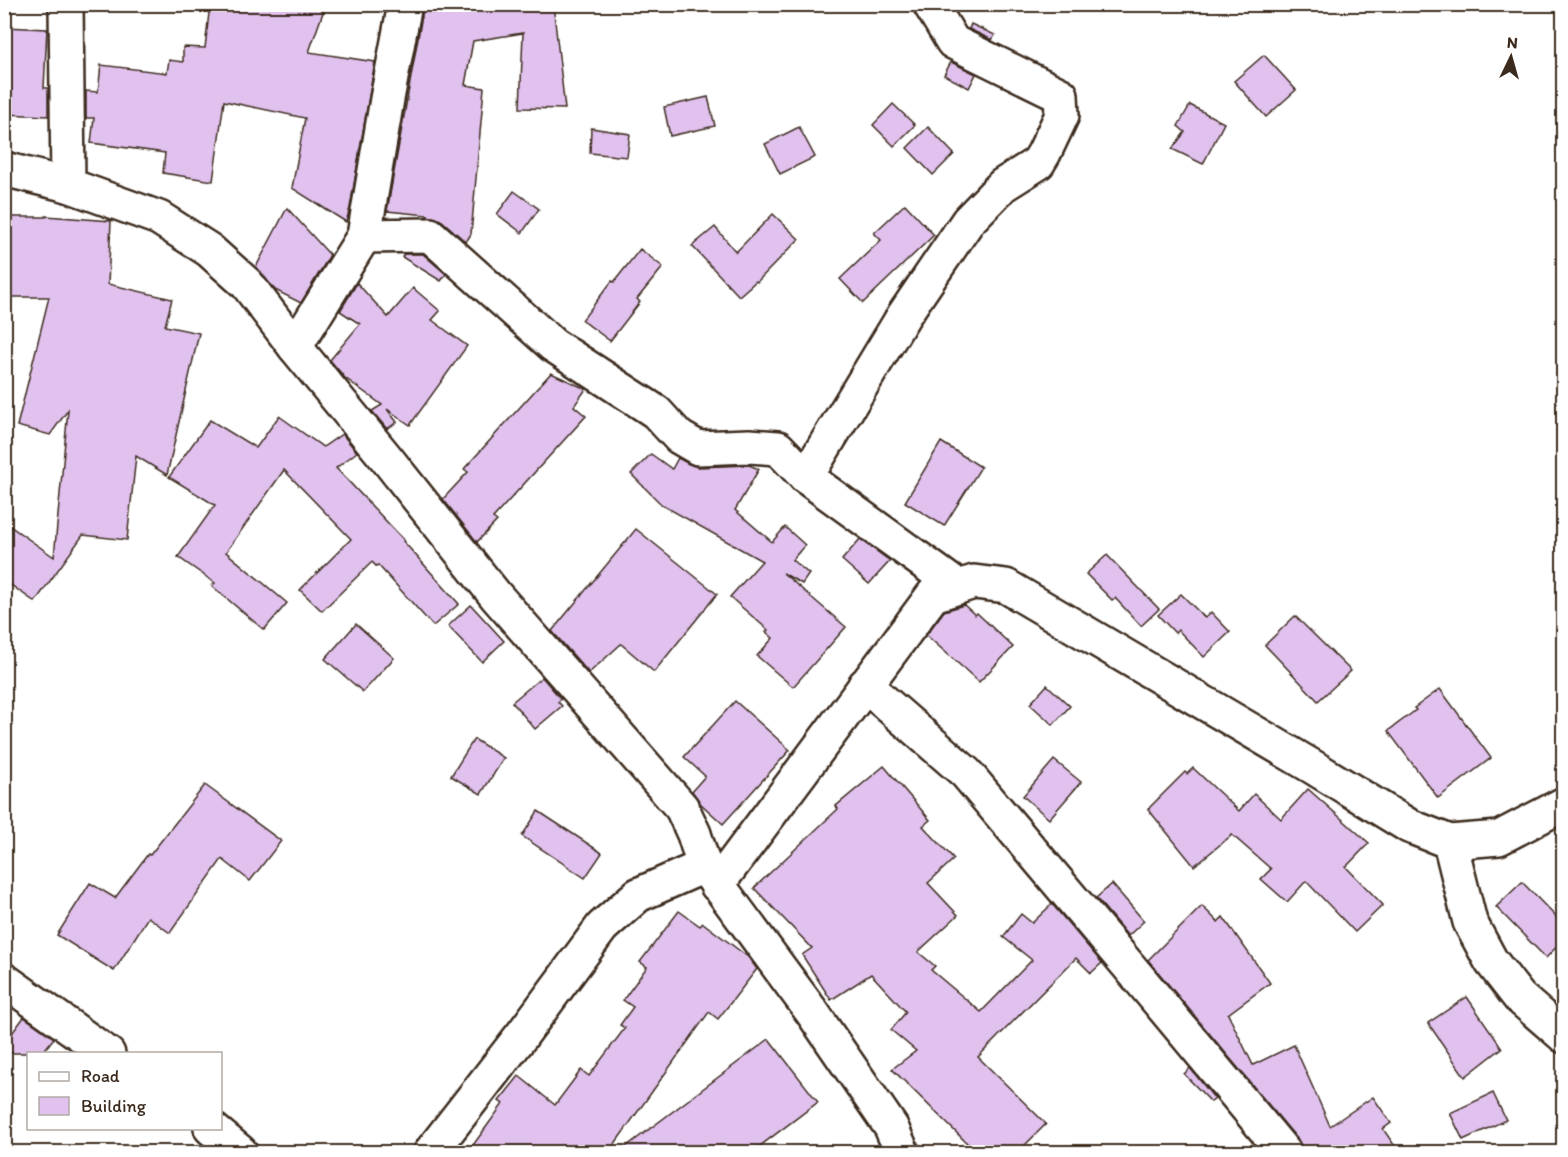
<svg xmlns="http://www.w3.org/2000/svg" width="1568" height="1157" viewBox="0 0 1568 1157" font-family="Itim,sans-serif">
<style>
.building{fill:#e1c1ee;stroke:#3b2a1e;stroke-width:1.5}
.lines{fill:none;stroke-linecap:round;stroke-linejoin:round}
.street-casing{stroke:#3b2a1e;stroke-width:38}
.street{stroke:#fff;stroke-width:33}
</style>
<rect width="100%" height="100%" fill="#fff"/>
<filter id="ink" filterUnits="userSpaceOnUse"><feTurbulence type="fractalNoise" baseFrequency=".0167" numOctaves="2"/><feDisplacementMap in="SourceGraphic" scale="12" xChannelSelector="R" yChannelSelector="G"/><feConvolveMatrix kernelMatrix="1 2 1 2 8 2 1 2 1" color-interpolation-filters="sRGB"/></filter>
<g filter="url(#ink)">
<g class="building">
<path d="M210,4H326L309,52L375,62L350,208L346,222L292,188L305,118L224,101L213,181L163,173L165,153L91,143L94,118H86V91L98,92L101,65L167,73L169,60L183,62V47L205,48Z"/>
<path d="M424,4H553L565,109L520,108L523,33L473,41L465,85L484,88L471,234L466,242L442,221L427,216L428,215L387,211Z"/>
<path d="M971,24L995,35L992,40L969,29Z"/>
<path d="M4,27L47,29L44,88H48V116L4,114Z"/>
<path d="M1264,55L1296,90L1266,117L1234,81Z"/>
<path d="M951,62L976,74L969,88L944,75Z"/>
<path d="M708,97L715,126L670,136L664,107Z"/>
<path d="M893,104L915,125L894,146L873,125Z"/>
<path d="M1190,105L1224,123L1203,164L1172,149L1185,132L1178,126Z"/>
<path d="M799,127L815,157L780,174L765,144Z"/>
<path d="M928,127L954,154L933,175L907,148Z"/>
<path d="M591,128L630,134L627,157L590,153Z"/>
<path d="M514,191L539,209L522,233L497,214Z"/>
<path d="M905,204L934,235L863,303L840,279L881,240L874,233Z"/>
<path d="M287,208L330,255L301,303L275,290L256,267Z"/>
<path d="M773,214L799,239L757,282L756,281L739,296L692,246L715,227L736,252Z"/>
<path d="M46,216L111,221L108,284L172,299L165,326L199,333L167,475L136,456L127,540L83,535L35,602L4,580V522L54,557L68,410L50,435L17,426L49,297H4V217H46Z"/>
<path d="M640,249L663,267L637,299L640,302L610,341L582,320L612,281L614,282Z"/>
<path d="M404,254H423L446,274L441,281L402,257Z"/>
<path d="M357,283L388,317L413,288L440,311L432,320L467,346L410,425L387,409L397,422L387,429L372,411L382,405L345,378L330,360L360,324L340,311Z"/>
<path d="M551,373L586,389L574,406L586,416L493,518L497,521L477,542L443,499L468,472L464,469Z"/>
<path d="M279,416L323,447L342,434L357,452L336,468L404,540L403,541L459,604L433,626L378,565L376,566L372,562L322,611L300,590L351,539L284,470L226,552L287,603L264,630L212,586L215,583L178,557L215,505L169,477L210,420L256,448Z"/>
<path d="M941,442L981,467L944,526L905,502Z"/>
<path d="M651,454L672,469L678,458L689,464L698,467L749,465L759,469L735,510L772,542L785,527L805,545L792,560L809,574L802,584L783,573L846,627L793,687L757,656L773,638L766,632L768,630L730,597L762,561L662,505L631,474Z"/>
<path d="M636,529L717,594L654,672L621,644L589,673L552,631Z"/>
<path d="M860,539L890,561L869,584L842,560Z"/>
<path d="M1107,555L1159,609L1141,626L1115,598L1112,600L1086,574Z"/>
<path d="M1181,594L1205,618L1211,612L1230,632L1204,657L1178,630L1175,633L1158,615Z"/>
<path d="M471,605L504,641L482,662L448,626Z"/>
<path d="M964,605L975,615L977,613L1013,647L979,682L926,635L944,611Z"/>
<path d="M1295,616L1351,671L1318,701L1265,645Z"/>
<path d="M356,624L394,658L363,692L325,659Z"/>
<path d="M542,677L561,699L558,702L562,706L535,729L512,702Z"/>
<path d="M1047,685L1070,706L1053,725L1030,704Z"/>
<path d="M1440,689L1491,758L1438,798L1388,731L1416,710L1414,708Z"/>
<path d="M735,701L790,750L723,824L701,804L692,791L705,776L684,757Z"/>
<path d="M474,739L504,758L481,794L451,776Z"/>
<path d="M1054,760L1081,782L1049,819L1023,796Z"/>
<path d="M884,766L930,820L923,826L954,859L928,883L958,915L918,952L935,966L931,970L981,1012L1032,960L1003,937L1021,914L1032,923L1052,904L1102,963L1091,973L1076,958L978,1057L1046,1124L1018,1152H976L892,1069L916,1051L891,1030L906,1012L871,974L831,1000L802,955L812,948L754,888L838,809L836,806Z"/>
<path d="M1193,768L1239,811L1254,794L1281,819L1308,789L1369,843L1346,867L1383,905L1355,932L1306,881L1287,902L1261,879L1271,869L1232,835L1194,866L1148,809L1185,772L1187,774Z"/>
<path d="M205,785L281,841L250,881L222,859L170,933L148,917L114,971L57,935L90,883L115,898L148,854L150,855Z"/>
<path d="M538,811L602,853L585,878L522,836Z"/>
<path d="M1522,882L1563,924V940L1546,958L1496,907Z"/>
<path d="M1112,884L1144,921L1128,936L1096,898Z"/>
<path d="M1202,906L1218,922L1223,917L1270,983L1228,1014L1253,1065L1294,1045L1330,1126L1373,1097L1391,1123L1383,1129L1399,1152H1302V1148L1298,1140L1148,960Z"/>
<path d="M679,911L700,926L703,923L748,957L757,969L718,1019L709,1012L609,1152H468L503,1104L499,1101L519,1076L555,1105L581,1070L589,1076L625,1028L620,1025L633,1007L623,1000L647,967L640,962Z"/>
<path d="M1467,997L1502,1048L1465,1077L1428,1023Z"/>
<path d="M24,1017L54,1038L42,1053H4V1044Z"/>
<path d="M769,1039L818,1102L752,1152H619Z"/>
<path d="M1190,1068L1215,1099L1211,1102L1184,1074Z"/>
<path d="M1493,1093L1506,1120L1463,1140L1450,1113Z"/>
</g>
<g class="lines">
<defs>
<g id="street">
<path d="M66,4L68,185"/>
<path d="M4,169L68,185L159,218L209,250L247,284L295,347L387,459L496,596L682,808L694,834L704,866L812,1012L891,1127L902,1152"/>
<path d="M364,236L430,235L553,345L656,412L679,437L698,448L749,446L778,448L806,477L958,587"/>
<path d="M295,347L364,236L387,99L405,4"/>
<path d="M806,477L904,315L968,221L1003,185L1038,163L1044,153L1062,115L1061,95L953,42L930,4"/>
<path d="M865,685L966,773L1143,983L1284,1152"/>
<path d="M1450,842L1470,922L1491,961L1519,997L1564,1036"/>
<path d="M717,885L933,595L974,582L1006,586L1313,767L1409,826L1450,842L1499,838L1564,804"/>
<path d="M4,980L108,1054"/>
<path d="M211,1128L240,1152"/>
<path d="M431,1152L522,1035L602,927L638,895L704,866"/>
</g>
</defs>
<use href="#street" class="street-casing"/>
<use href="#street" class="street"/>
</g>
</g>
<rect width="1568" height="1157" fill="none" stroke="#fff" stroke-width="24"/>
<rect x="12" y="12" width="1544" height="1133" fill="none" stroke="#3b2a1e" stroke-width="2" filter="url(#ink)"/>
<rect x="27" y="1052" width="195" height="78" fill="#ffffff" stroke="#b1aaa5" stroke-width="1.5"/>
<rect x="39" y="1072" width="30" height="9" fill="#ffffff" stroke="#b1aaa5" stroke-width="1.5"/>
<text x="81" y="1082" font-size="18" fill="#3b2a1e">Road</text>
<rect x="39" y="1097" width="30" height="18" fill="#e1c1ee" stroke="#b1aaa5" stroke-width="1.5"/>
<text x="81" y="1112" font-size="18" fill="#3b2a1e">Building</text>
<g transform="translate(1511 57) rotate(5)" stroke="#ffffff" stroke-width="4.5" paint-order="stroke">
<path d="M0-4.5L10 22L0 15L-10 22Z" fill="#3b2a1e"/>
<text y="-9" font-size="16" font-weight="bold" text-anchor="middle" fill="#3b2a1e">N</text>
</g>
</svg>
